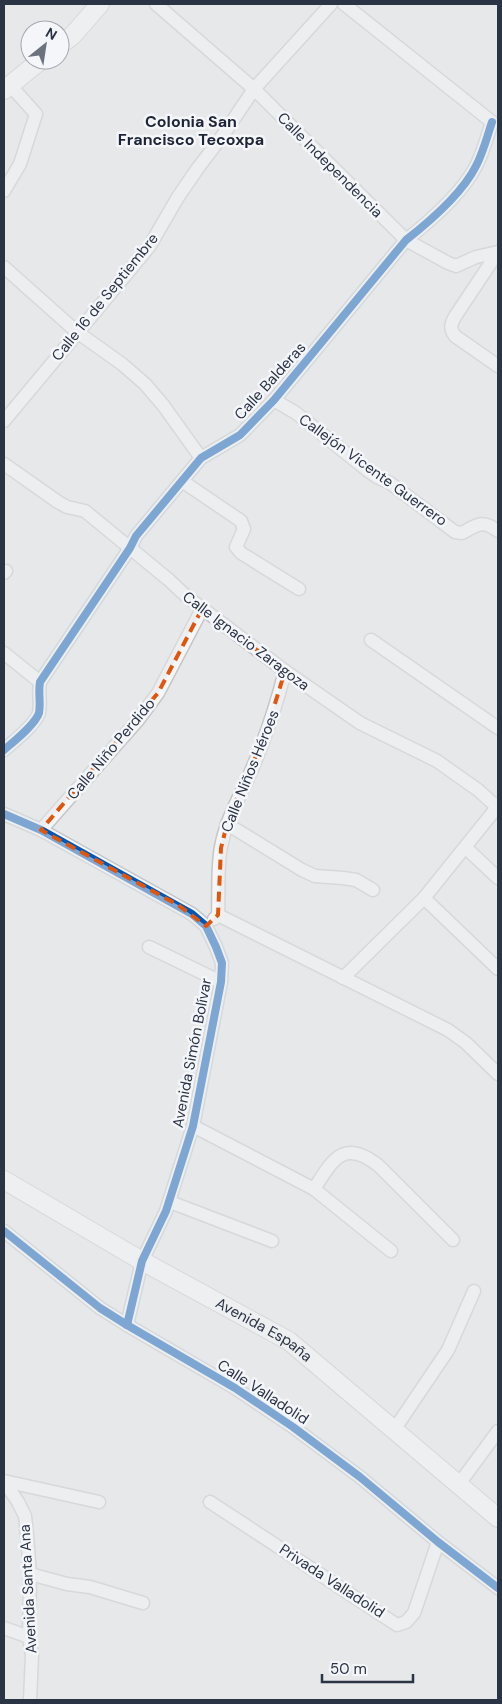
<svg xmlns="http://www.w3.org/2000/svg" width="502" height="1704" viewBox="0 0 502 1704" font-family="'DM Sans',sans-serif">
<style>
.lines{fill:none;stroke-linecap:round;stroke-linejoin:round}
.street-casing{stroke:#c4c6c8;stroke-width:15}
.secondary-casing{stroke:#c4c6c8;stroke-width:20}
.street{stroke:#f5f6f7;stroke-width:12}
.secondary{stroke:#f8f8f8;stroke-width:18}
.cycleway-casing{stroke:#f4f6f9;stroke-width:11}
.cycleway{stroke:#0057b8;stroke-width:8}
.marked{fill:none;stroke:#df570f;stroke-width:4;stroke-dasharray:10 6;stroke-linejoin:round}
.labels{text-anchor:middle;stroke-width:5;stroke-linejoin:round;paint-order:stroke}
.street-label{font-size:15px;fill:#2b3445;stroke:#f4f6f9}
.neighbourhood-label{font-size:16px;font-weight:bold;fill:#1d2536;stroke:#f4f6f9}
</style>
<rect width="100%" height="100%" fill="#e6e8ea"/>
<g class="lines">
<defs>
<g id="street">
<path d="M156,4L254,89L406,240L448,263L456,266L476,257L498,252"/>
<path d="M344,4L492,122"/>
<path d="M4,191L20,164L36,114L10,85"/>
<path d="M498,252L456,315C451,323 449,328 455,336L498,366"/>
<path d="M4,267L77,332L122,364L145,384L163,405L201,458"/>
<path d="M274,400L296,413L367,470L377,477L390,483L455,532L462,533C477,525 482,519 498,531"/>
<path d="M4,421L149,247L178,197L198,168L223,135L254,89L331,4"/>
<path d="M4,464L58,502L67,507L85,511L169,580L186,596L285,671L360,723L437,761L478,790L497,807"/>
<path d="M182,481L241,521L244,529L236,547L241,553L299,589"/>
<path d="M4,573L6,571"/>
<path d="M371,640L498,728"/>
<path d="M4,653L40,682"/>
<path d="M4,750C13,742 35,725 39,713C41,703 38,693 40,682L130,548L136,536L201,458L240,435L274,400L406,240C429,222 463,192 476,166C483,153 487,137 492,122"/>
<path d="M4,814L41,830L192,914L206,926L216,947L222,963L221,982L193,1126L166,1211L142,1261L127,1325"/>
<path d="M227,824L302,870L315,876L343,878L356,880L373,890"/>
<path d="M41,830L138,720L158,693L202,609"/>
<path d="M466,848L498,878"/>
<path d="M424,898L498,969"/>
<path d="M218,915L448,1030L466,1043L498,1074"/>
<path d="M214,919L218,915C219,893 217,868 221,847C226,820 238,800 249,776C264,742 276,707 285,671"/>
<path d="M149,947L221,982"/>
<path d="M343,978L424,898L498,806"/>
<path d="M193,1126L314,1189L391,1251"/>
<path d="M314,1189C333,1159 344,1138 379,1166L453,1240"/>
<path d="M170,1202L272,1241"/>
<path d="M4,1231L100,1308L127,1325L235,1388L293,1427L360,1477L438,1542L498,1588"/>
<path d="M394,1430L448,1350L474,1291"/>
<path d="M4,1481L99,1502"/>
<path d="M459,1484L498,1431"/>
<path d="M4,1485L10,1490L18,1502L25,1516L27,1535L30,1574L29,1637L32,1655L30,1700"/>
<path d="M210,1502L397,1625L406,1622L414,1613L438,1542"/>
<path d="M30,1574L67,1584L90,1587L143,1603"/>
<path d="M4,1628L29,1637"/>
</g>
<g id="secondary">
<path d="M60,45L73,35L100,4"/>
<path d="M4,90L41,60"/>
<path id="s1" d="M4,1180L142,1261L289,1341L498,1518"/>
</g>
</defs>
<use href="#street" class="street-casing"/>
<use href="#secondary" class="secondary-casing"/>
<use href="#street" class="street"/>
<use href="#secondary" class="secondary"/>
<defs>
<g id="cycleway">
<path d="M4,750C13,742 35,725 39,713C41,703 38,693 40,682L130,548L136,536L201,458L240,435L274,400L406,240C429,222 463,192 476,166C483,153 487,137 492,122"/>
<path d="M4,814L41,830L192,914L206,926L216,947L222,963L221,982L193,1126L166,1211L142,1261L127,1325"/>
<path d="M4,1231L100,1308L127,1325L235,1388L293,1427L360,1477L438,1542L498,1588"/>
</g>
</defs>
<use href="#cycleway" class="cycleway-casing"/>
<use href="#cycleway" class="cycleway"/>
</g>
<path d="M0 0H502V1704H0ZM202,609L285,671L265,736L229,816L221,848L218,915L206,926L178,905L41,830L158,693Z" fill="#e6e8ea" fill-opacity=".55" fill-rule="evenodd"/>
<path class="marked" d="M202,609L285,671L265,736L229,816L221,848L218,915L206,926L178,905L41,830L158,693Z"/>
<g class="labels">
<g class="street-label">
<text transform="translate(330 165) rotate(45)" y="5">Calle Independencia</text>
<text transform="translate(105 297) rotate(-51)" y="5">Calle 16 de Septiembre</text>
<text transform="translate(270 381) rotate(-48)" y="5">Calle Balderas</text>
<text transform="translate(373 470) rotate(36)" y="5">Callejón Vicente Guerrero</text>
<text transform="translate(246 641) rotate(37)" y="5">Calle Ignacio Zaragoza</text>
<text transform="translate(111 749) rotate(-50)" y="5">Calle Niño Perdido</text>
<text transform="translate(250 771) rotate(-68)" y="5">Calle Niños Héroes</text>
<text transform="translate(192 1053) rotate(-79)" y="5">Avenida Simón Bolívar</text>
<text dy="5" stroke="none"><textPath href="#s1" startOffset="300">Avenida España</textPath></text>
<text transform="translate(263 1392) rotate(33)" y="5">Calle Valladolid</text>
<text transform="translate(332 1581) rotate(33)" y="5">Privada Valladolid</text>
<text transform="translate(28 1589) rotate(-93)" y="5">Avenida Santa Ana</text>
</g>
<g class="neighbourhood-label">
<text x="191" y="127">Colonia San<tspan x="191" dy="18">Francisco Tecoxpa</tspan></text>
</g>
</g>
<rect width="502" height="1704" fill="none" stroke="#2b3445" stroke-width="10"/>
<g transform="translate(45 45) rotate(30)"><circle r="24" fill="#f4f6f9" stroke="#a4a8b1"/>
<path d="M0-4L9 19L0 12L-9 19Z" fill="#6c737f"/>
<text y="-8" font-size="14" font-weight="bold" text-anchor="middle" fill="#2b3445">N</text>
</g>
<path d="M322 1674v8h91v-8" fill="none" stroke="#2b3445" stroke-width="2.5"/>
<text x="330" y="1674" font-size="15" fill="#2b3445" stroke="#f4f6f9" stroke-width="4" paint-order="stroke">50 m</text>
</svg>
